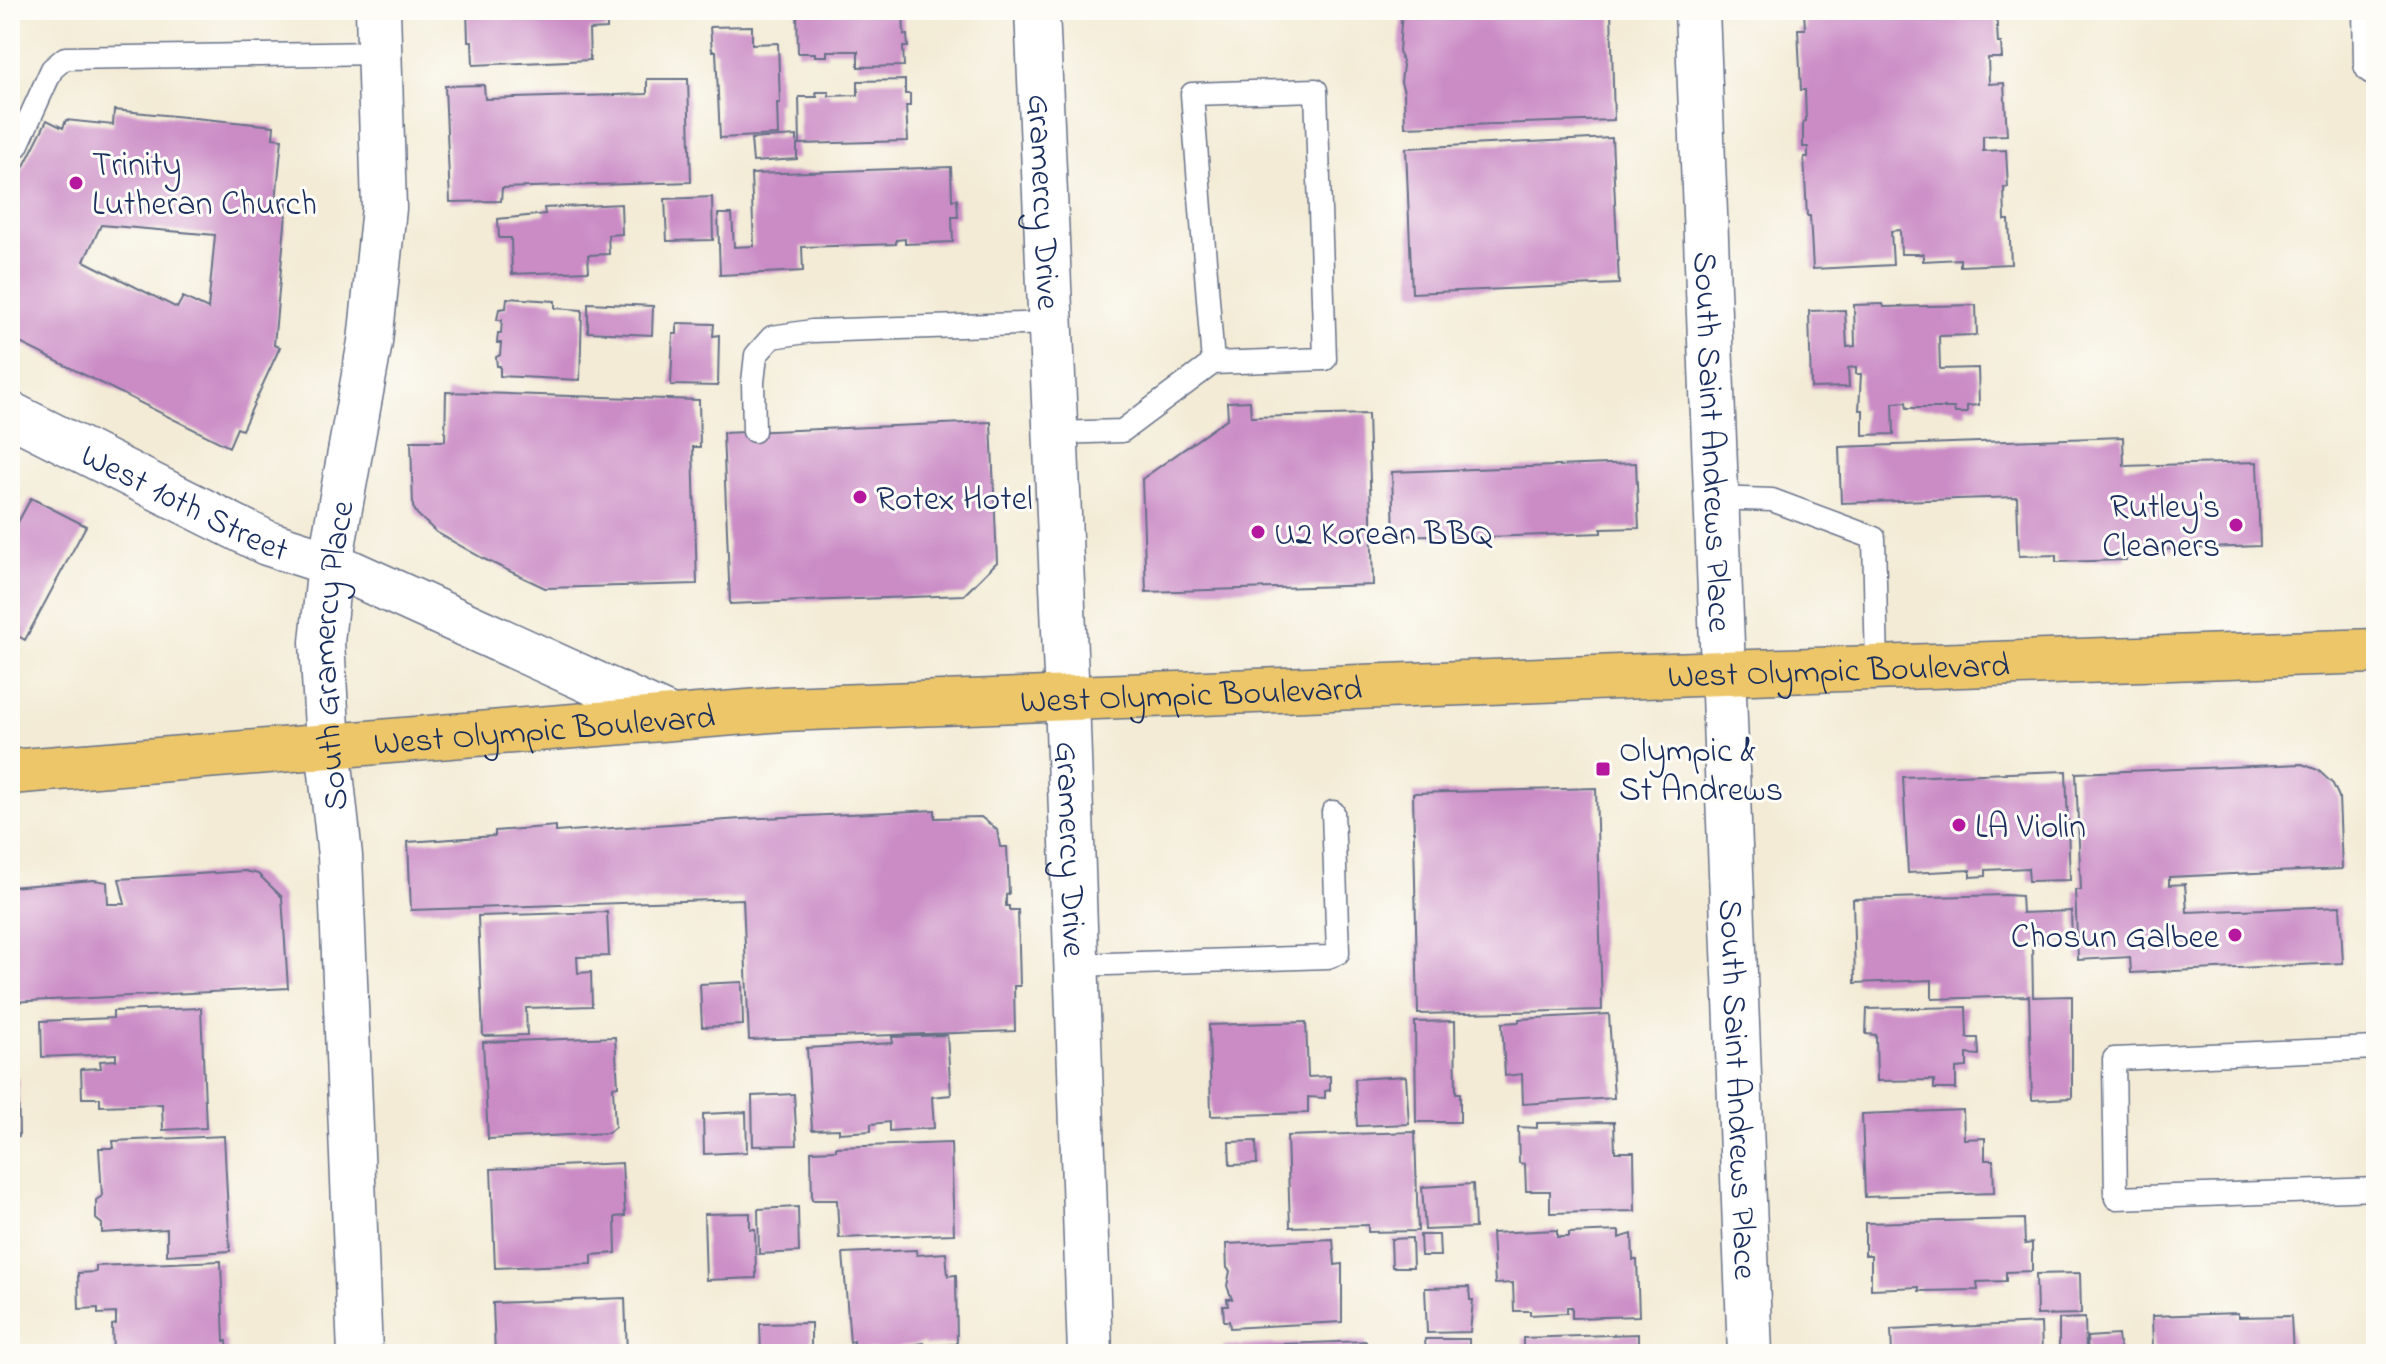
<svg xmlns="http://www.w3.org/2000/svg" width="2386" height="1364" viewBox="0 0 2386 1364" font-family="'Indie Flower',sans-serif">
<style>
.building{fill:#cb8cc6;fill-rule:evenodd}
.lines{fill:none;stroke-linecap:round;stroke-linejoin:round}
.lane-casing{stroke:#677188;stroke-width:25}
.street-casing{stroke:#677188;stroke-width:47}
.primary-casing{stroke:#677188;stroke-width:47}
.lane{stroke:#fff;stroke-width:22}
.street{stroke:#fff;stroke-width:44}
.primary{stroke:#ecc669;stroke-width:44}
.poi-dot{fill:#b5179e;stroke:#fdfcf7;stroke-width:3}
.labels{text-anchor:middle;stroke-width:6;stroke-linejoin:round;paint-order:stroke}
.poi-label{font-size:34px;fill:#1b2f5e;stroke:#fdfcf7;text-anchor:start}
.street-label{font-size:34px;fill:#1b2f5e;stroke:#fdfcf7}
</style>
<rect width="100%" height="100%" fill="#fdfcf7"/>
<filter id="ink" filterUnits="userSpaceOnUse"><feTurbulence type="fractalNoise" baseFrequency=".0125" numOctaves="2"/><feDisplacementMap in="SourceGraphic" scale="16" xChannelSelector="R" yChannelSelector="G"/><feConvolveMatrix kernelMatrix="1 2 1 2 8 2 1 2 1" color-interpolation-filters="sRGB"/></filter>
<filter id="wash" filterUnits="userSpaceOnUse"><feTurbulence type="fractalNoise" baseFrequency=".006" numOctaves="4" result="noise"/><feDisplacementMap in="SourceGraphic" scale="32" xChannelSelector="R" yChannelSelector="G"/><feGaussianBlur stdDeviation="1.8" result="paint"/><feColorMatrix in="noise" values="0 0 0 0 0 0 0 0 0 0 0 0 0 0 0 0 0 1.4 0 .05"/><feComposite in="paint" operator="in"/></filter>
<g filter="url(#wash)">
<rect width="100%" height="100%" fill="#f3ebd5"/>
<g id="blocks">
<path class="building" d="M10 10H14L17 108 10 109Z
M467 10 607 12V29L589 30 590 60 473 65 472 41H468Z
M797 10H903L904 35H907L908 47H903L904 66 858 67V51H827V56H815V53H798Z
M1402 10H1611L1614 120 1405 127 1404 92 1401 82 1403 65 1399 51Z
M1804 10H1996L1998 43H2001L2002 58H1988L1989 84 2004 83 2007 135 1983 136V151L2006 150 2008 187 2004 188 2005 220H2009L2011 264 1960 266V259L1923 261V254H1901L1900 230 1891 231 1893 265 1813 269 1810 216H1807L1804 157H1808V147H1803V122L1806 121 1805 90H1801L1798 29H1805Z
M752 26V44L778 43 780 103H777L778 135 720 138 716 51H712L710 27Z
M647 79H688L691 182 502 188 501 201 450 202 445 86 484 85 485 99 647 94Z
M905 80V94H910V106H906L908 141 800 144 799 97H817L816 92H829V96L858 95V81Z
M114 110 274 126 273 138 282 139 276 201 287 203 274 345 280 347 242 430 237 428 229 447 10 338V194L47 120 63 128 66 120 113 125ZM101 225 215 235 208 309 183 297 177 308 84 261Z
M797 136V159L753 162 751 139Z
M1612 138 1619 284 1412 293 1406 148Z
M951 167 952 200 957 199 958 217H952L953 242 905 244V239L896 240V244L802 247 803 271 720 275 718 214H732L734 247 754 246 751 174Z
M712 197 713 240 667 241 665 199Z
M621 204 622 234 608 235 609 254 588 255 589 271 512 274 511 238H499L498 219 545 214 544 208Z
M507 298 555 301V308L582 310 580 380 500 376V366H497L496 357 500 355 501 343H497L498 333H501L502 320H497L499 309 506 308Z
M588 303 653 306 652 335 588 332Z
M1883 304 1884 307 1976 305 1977 335 1939 336 1940 369 1978 368 1979 405 1967 406V413H1955L1954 408H1907L1906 402 1893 403 1894 434 1863 435V410H1859L1861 374H1856V367L1848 368 1849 387 1811 388 1809 311 1845 310 1847 347 1855 346 1854 305Z
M677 323 714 324 713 336 719 335 718 386 671 385 673 334H677Z
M446 392 699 400 700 447H693L697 584 545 588 484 559 436 532 417 514 413 507 411 441H445Z
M1250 401 1251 417 1368 414 1373 585 1146 592 1142 479 1228 418 1227 402Z
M991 422 997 562 964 595 730 604 723 433Z
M2123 437 2124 466 2257 462 2260 546 2126 551V560L2056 562V555L2019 556 2017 497 1841 503 1839 447Z
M1636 463 1639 528 1601 529V533L1432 539 1431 535 1394 536 1392 472Z
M31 498 86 526 25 640 10 632V537Z
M2302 764 2318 770 2333 784 2339 797 2342 869 2169 877V885L2185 884 2187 912 2340 906 2343 963 2131 973 2130 957 2078 960 2075 890H2081L2076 773Z
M2066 771 2070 880 2029 881 2028 868 1986 870V876L1970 877V870L1908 873 1903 777Z
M1596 788 1602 1010 1418 1014 1413 793Z
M935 810V818L981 817 997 830 1000 847H1007L1009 894 1006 895V906H1009V910H1018L1020 986H1014L1015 1031 749 1040 743 899 411 910 408 842 495 836V831L556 826V832L741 819Z
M245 871 258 874 282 897 288 988 10 1002V887L94 880 107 882 108 904H125L119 879Z
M2006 895 2021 896 2022 913 2071 911 2072 941 2032 943 2033 997 2072 996V1098L2032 1100 2029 996 1932 999V980L1855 983 1853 899Z
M607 912 609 956 577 957 578 973 591 972 592 1006 526 1008 527 1035 483 1036 478 916Z
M742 982 743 1025 702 1027 700 984Z
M1966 1007 1967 1038H1978L1979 1055 1967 1054V1067L1956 1068V1089H1934V1080L1877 1081 1876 1035 1866 1034 1867 1009Z
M201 1008 206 1128 163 1130 162 1104 100 1106V1098H82L81 1069 101 1068 100 1061 116 1060V1054L42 1057 41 1021 113 1018V1011Z
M1609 1014 1614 1098 1523 1104 1522 1074 1505 1076 1502 1023 1519 1022V1019Z
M1455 1021 1456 1093H1460V1122H1416L1415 1022Z
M1306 1022 1308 1077 1330 1076V1090L1325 1091V1098L1308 1097V1113L1211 1116 1209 1025Z
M947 1035 951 1095 932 1097 934 1128 889 1131V1122L871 1124V1131L839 1133V1129L812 1130 807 1048 893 1043 892 1037Z
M615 1037 618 1086 613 1087 615 1127 608 1133 488 1139 483 1042Z
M1406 1076 1409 1124 1357 1126 1355 1079Z
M10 1077H18L19 1137H10Z
M794 1094 797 1145 753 1146 752 1096Z
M1963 1110 1964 1139 1985 1138V1160H1993L1994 1193 1865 1197 1862 1114Z
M746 1112 747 1152 704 1154 703 1114Z
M1614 1122 1615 1152H1634L1635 1211 1550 1213V1191H1526L1525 1164 1519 1163 1518 1127 1537 1128V1123Z
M1415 1132 1418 1231 1368 1232V1225L1290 1227 1287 1136Z
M224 1136 230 1251 167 1255V1229L102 1233V1224L96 1219V1200L102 1196 99 1148H114L113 1141Z
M1256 1141 1257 1164 1230 1165 1229 1142Z
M951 1143 954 1234 839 1238 837 1200H812L811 1151 836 1150V1147Z
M622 1163 625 1216 615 1217 616 1253 592 1255V1264L495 1268 491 1169Z
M1473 1184 1475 1228 1425 1230 1422 1187Z
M798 1207 799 1252 759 1254 758 1209Z
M750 1213V1229H755L756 1278 706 1280 704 1214Z
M2024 1219 2025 1244 2032 1243V1271L2006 1272V1281L1977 1282 1978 1290 1919 1291V1287L1871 1289V1255H1865V1223Z
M1557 1230V1237H1569V1233L1619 1231V1238L1632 1234 1633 1260H1637L1639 1316 1572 1318V1307H1567V1313L1530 1315V1311H1514L1513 1283 1495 1284 1492 1233Z
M1420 1235H1439L1440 1256H1421Z
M1412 1238 1413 1267H1392L1391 1239Z
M1333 1239 1335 1265 1342 1264V1322L1230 1328 1229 1321H1224L1223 1306H1228L1227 1299H1232L1227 1286 1230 1271 1227 1268 1226 1244Z
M916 1250 917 1255 946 1253 948 1276 956 1275 957 1344 925 1346 924 1343 883 1350 854 1348V1341L850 1342 843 1253Z
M221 1261 224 1341H227L228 1354 113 1353 112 1325 116 1324V1313L98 1314V1308L79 1309 78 1273 96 1272V1266Z
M2080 1273 2081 1314 2037 1315 2036 1274Z
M1469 1287 1470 1300H1473L1470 1332 1427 1333 1425 1288Z
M625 1298 627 1354H495L493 1303Z
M2238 1313V1317L2291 1316 2293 1354H2175V1348L2153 1349 2152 1316Z
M2085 1318 2086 1354H2059V1319Z
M811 1323V1354H761L760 1324Z
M2041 1323 2042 1354H1892L1891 1330Z
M1638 1334V1354H1496V1351L1523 1350V1338Z
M2118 1335 2120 1354H2088L2087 1337Z
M1425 1339H1469V1354H1426Z
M1366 1341 1367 1354H1224L1223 1346Z"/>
</g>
</g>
<g filter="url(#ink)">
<use href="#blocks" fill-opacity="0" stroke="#677188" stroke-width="2"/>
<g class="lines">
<defs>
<path id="lane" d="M10 150 17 146 52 69 65 58 379 53
M754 431 753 382 756 355 772 337 812 331 1051 323
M1055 433 1122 431 1213 363 1325 359 1316 90 1192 94 1213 363
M1715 498 1772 500 1874 538 1877 668
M1076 965 1328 957 1338 953 1333 812
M2376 1048 2114 1059 2116 1198 2376 1189"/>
<g id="street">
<path id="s1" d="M1037 10 1067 699 1090 1354"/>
<path id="s2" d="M1697 10 1750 1354"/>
<path d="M2375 10 2376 63"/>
<path id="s3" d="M10 414 267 543 330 563 669 717"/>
<path id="s4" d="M360 1354 340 856 328 745 322 642 330 563 370 342 384 208 378 10"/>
</g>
<g id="primary">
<path id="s5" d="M10 772 783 709 1722 673 2376 651"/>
</g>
</defs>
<use href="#lane" class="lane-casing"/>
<use href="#street" class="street-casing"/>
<use href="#primary" class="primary-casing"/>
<use href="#lane" class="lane"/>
<use href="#street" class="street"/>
<use href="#primary" class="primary"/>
</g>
</g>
<g class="poi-dot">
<circle cx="76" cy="183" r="8"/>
<circle cx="860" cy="497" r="8"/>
<circle cx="2236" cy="525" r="8"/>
<circle cx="1258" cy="532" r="8"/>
<rect x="1595" y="761" width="16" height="16" rx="4"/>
<circle cx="1959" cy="825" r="8"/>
<circle cx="2235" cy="935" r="8"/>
</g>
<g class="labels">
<g class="poi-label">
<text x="92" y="175">Trinity<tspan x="92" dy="39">Lutheran Church</tspan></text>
<text x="876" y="509">Rotex Hotel</text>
<text x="2220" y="517" text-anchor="end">Rutley's<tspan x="2220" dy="39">Cleaners</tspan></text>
<text x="1274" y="544">U2 Korean BBQ</text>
<text x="1619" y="761">Olympic &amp;<tspan x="1619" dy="39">St Andrews</tspan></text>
<text x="1975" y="837">LA Violin</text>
<text x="2219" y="947" text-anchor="end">Chosun Galbee</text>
</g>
<g class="street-label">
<text dy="12" stroke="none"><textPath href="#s1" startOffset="192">Gramercy Drive</textPath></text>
<text dy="12" stroke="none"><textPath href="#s2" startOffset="432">South Saint Andrews Place</textPath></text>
<text dy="12" stroke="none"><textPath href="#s3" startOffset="196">West 10th Street</textPath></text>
<text dy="12" stroke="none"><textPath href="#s4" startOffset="700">South Gramercy Place</textPath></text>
<text dy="12" stroke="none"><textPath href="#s5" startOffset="1832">West Olympic Boulevard</textPath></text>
<text dy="12" stroke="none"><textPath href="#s5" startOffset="1184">West Olympic Boulevard</textPath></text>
<text dy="12" stroke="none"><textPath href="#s5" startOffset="536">West Olympic Boulevard</textPath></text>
<text dy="12" stroke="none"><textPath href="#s1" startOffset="840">Gramercy Drive</textPath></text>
<text dy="12" stroke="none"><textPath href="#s2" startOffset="1080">South Saint Andrews Place</textPath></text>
</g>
</g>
<rect width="2386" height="1364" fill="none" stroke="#fdfcf7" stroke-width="40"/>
</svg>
